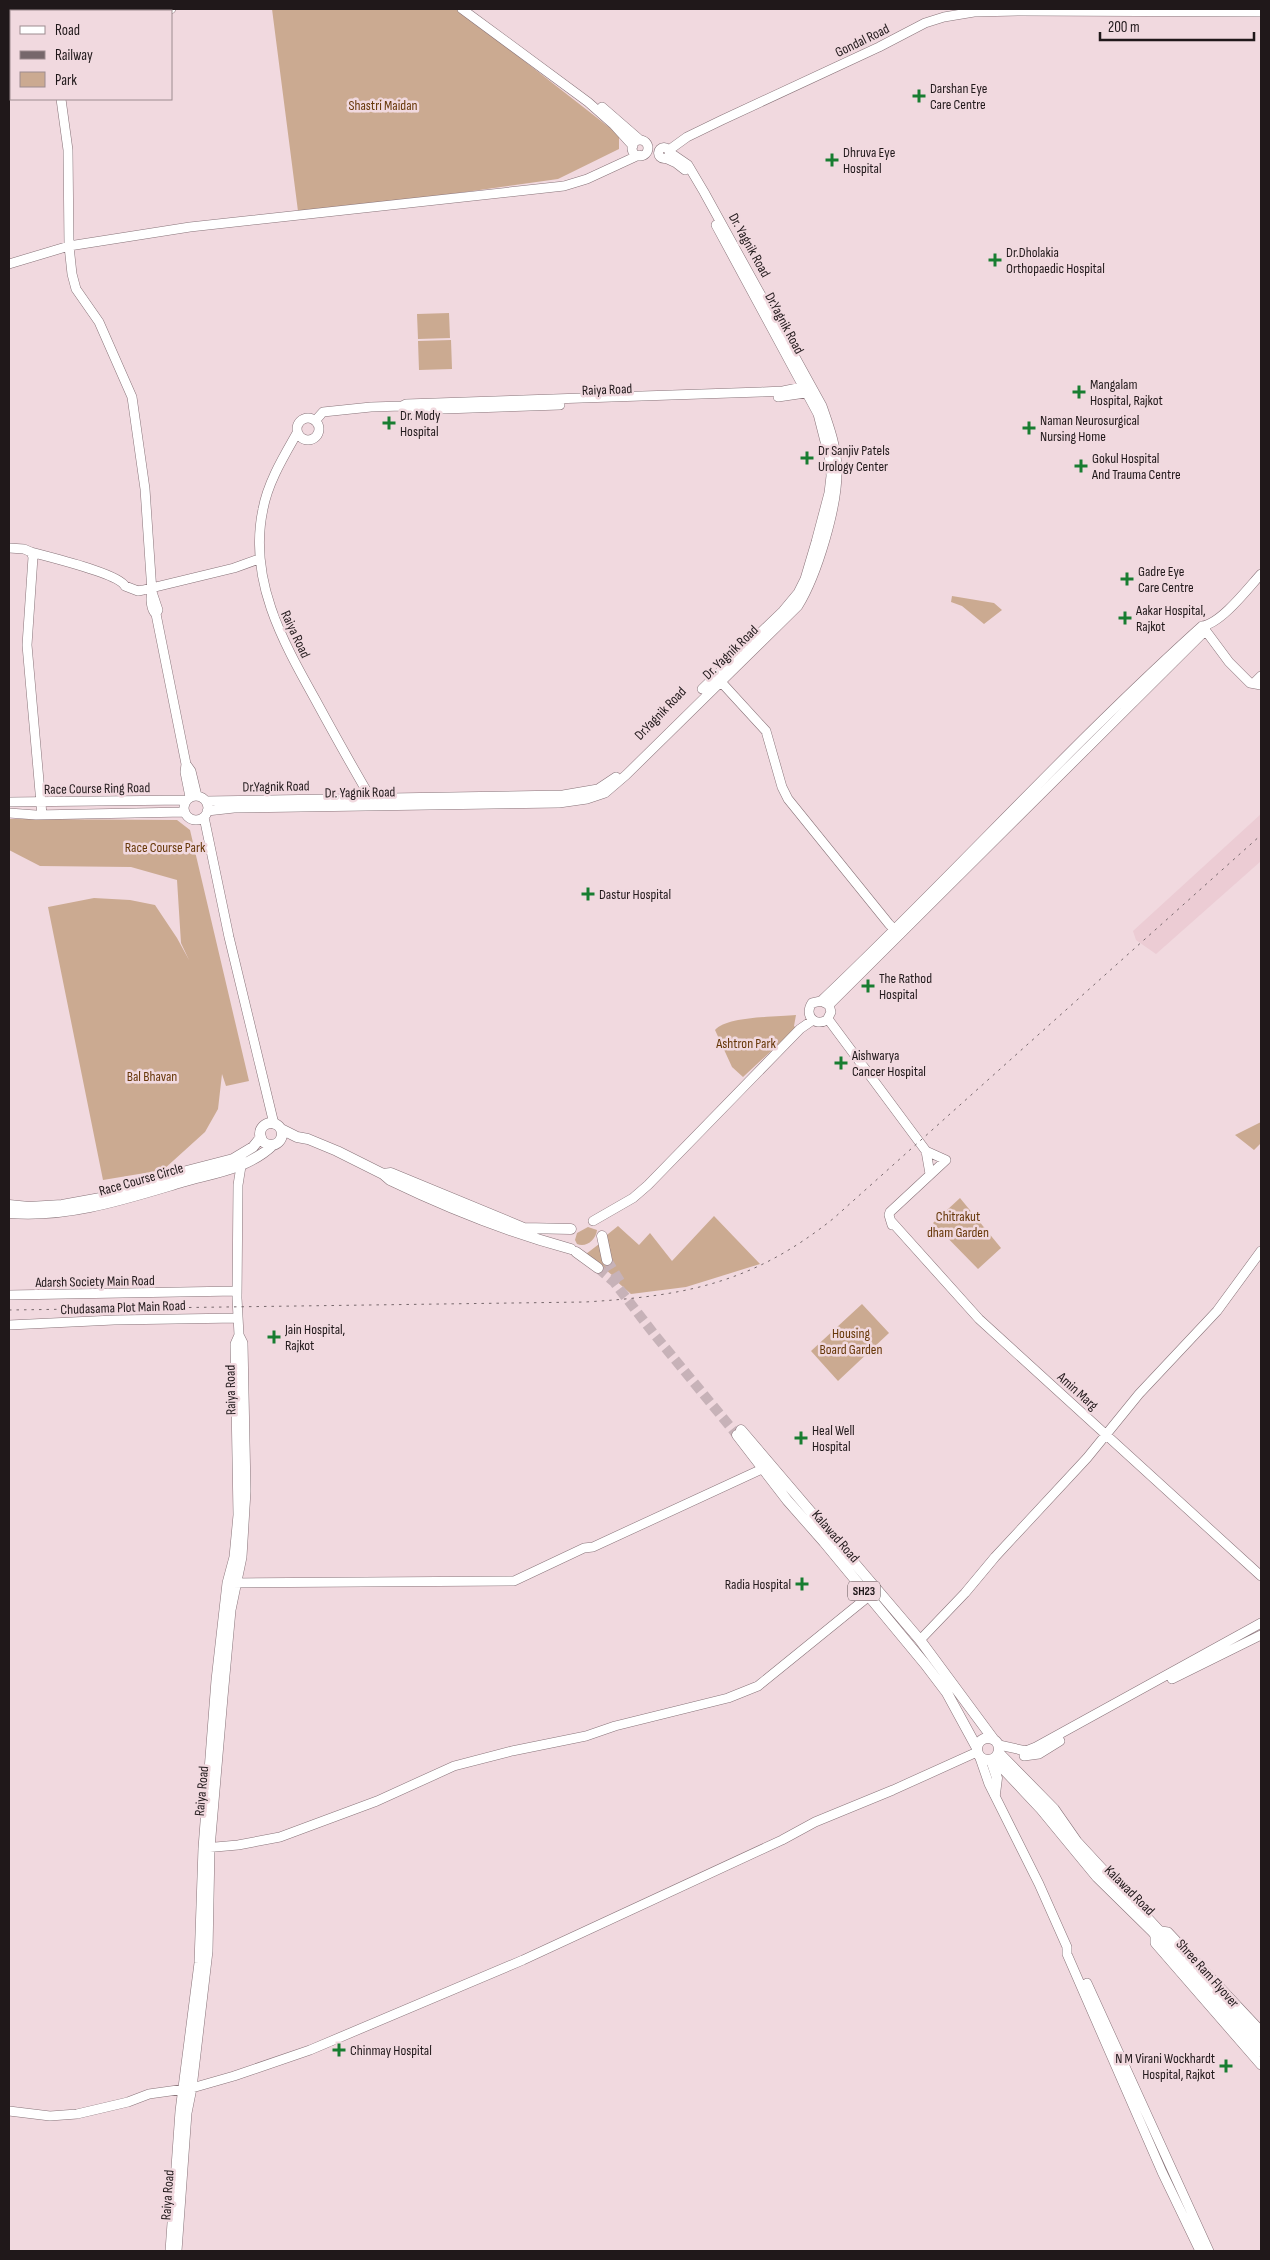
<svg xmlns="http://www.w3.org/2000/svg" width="1270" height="2260" viewBox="0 0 1270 2260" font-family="'Sofia Sans Condensed',sans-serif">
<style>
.built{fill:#ecccd4}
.green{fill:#cbaa91}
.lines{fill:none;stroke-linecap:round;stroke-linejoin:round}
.primary-tunnel{stroke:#c7b2b8;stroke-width:10;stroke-dasharray:10 5;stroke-linecap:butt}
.secondary-casing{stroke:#887379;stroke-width:10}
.primary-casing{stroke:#887379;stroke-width:11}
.secondary{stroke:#fff;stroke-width:9}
.primary{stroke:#fff;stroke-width:10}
.rail{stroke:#76676b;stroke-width:1;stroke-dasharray:2.5 5;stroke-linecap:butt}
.poi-dot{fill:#187d31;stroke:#f1d9df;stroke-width:2}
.labels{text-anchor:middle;stroke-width:5;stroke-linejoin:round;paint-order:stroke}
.shield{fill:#f1d9df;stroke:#5f5255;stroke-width:1}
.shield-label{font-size:12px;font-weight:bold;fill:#20181a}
.street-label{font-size:14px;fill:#20181a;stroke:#f1d9df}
.poi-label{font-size:14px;fill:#20181a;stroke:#f1d9df;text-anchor:start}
.park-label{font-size:14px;fill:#663708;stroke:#f1d9df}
</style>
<rect width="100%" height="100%" fill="#f1d9df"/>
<path class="built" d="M1261 814V861L1156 954 1136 940 1133 931Z"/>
<path class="green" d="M272 9H458L619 135V149L558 179 394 202 299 219Z
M449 313 450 338 418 339 417 314Z
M451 340 452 369 419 370 418 341Z
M952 596 994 603 1002 610 984 624 962 606 951 602Z
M9 819 177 820 190 830 249 1081 226 1086 222 1074 218 1109 205 1132 163 1170 103 1180 48 907 94 898 130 900 155 905 177 938 189 960 181 943 177 880 131 867 40 866 9 850Z
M796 1015 794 1026 796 1028 743 1077 732 1067 715 1030C727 1016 776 1017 796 1015Z
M1261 1122V1143L1254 1150 1235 1135Z
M960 1198 1001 1248 978 1269 933 1223Z
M714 1216 760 1264 686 1287 631 1294 614 1279 612 1275 586 1254 603 1241V1238L618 1226 639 1245 650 1233 672 1261Z
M588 1227 597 1230C596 1240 586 1248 577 1244L575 1240 577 1233Z
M862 1304 889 1333 838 1381 811 1351Z"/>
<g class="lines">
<path class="primary-tunnel" d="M607 1260 621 1283
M598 1268 614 1282 654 1334 737 1435"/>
<defs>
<path id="secondary" d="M30 9 31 11
M37 9 38 11
M462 9 588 102 614 125 633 146
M129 11 141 9
M160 11 171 9
M9 36H11
M9 44H11
M61 99 68 150 69 246 72 274 76 289 99 322 132 397 145 489 152 592
M602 107 640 140
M632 148a8 8 0 1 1 16 0a8 8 0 1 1-16 0Z
M658.5 153a5.5 5.5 0 1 1 11 0a5.5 5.5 0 1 1-11 0Z
M669 150 687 137 722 120 879 47 925 23 944 17 974 12 1020 11 1261 12
M665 158 676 163 685 170
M9 264 69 246 190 227 564 186 587 179 639 155
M778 397 812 392
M402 406 406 409 414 410 560 405
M297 429a11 11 0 1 1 22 0a11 11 0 1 1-22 0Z
M315 421 323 412 371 407 402 406 406 404 761 392 783 391 807 386
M297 433C284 456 268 482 263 509 248 579 282 640 315 699 334 734 353 768 373 802
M9 548 24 549 31 552 33 557 27 645 42 815
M31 552C48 557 118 573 125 586L138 591 143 590 234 568 259 559
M156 614C151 610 150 598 152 592L158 610 156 614 186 764 185 772 190 797
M1203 627 1229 662 1250 683 1261 685
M719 675 722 683 766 731 782 787 788 799 889 924 898 933
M1254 683 1261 676
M702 689 783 611 798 593 805 579 816 542 829 493 831 476 830 461 818 414 716 225
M186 764 191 771 197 796
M184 808a12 12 0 1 1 24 0a12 12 0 1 1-24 0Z
M206 801 563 795 598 789 616 777
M9 802 187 800
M207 811 234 808 559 803 587 799 605 793 626 775 798 606C817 575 838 506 837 469 837 448 829 426 822 406L704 192 688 165 669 152
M9 813 36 815 185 812
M204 817 229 937 274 1124
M821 1001 829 1005 831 1012 827 1020C814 1027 804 1015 812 1003L821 1001C951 878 1070 745 1202 626 1221 624 1249 587 1261 574
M829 1005 1206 630
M828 1019 926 1151 930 1174
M593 1221 633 1198 648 1185 800 1029 813 1020
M891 1221 979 1319 1261 1576
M892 1225 889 1215 890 1212 946 1160 926 1151
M9 1295 237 1291
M9 1325 114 1320 238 1318
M232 1583 514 1581 584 1548 593 1547 762 1469
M920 1640 965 1593 995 1557 1087 1458 1139 1394 1217 1311 1261 1251
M1172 1679 1261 1635
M999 1745 1026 1751 1036 1747 1261 1623
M1024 1756 1039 1754 1060 1741
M980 1758 989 1784 1039 1884 1067 1947V1954L1162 2172 1200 2251
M204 1848 238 1845 280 1837 377 1801 454 1766 512 1751 586 1736 615 1726 728 1698 758 1686 869 1596
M1161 1931 1168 1932 1261 2031
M1155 1935V1943L1261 2065
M1087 1983 1209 2251
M9 2111 50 2116 77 2114 128 2102 149 2094 192 2088 234 2076 310 2050 523 1960 782 1840 815 1822 893 1790 977 1752
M170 2251 180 2111 199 1963 203 1848 216 1680 227 1583 234 1557 238 1515 235 1344 239 1335
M177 2251 187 2113 192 2088 208 1951 210 1848 223 1697 231 1610 242 1557 246 1491 243 1343 239 1335 237 1298 238 1185 242 1160"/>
<path id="primary" d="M260 1134a11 11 0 1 1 22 0a11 11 0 1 1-22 0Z
M281 1129 297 1137 308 1139 337 1151 383 1174 390 1180C448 1208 508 1232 571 1249
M383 1174 391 1173 524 1228 571 1229
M9 1205 29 1207 62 1205 106 1197 171 1175 233 1159 253 1147 261 1137
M9 1213C68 1218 125 1199 182 1182 213 1173 248 1169 273 1145
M602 1236 607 1260
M576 1252 598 1268
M741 1430 920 1640 994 1740
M737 1435 787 1500 824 1542 925 1664 947 1693 977 1748
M977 1749a11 11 0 1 1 22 0a11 11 0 1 1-22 0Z
M999 1753 1054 1809 1077 1842 1261 2041
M994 1759 1041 1809 1097 1877 1152 1931 1261 2052
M991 1760 997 1778 995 1794"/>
</defs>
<use href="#secondary" class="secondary-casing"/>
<use href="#primary" class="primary-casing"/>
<use href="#secondary" class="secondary"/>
<use href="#primary" class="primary"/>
<path class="rail" d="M9 1310 585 1302C686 1296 753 1283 834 1218L1261 835"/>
</g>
<g class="poi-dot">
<path d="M916.5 88.5h5v5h5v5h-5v5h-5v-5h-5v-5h5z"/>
<path d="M829.5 152.5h5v5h5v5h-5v5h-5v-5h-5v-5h5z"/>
<path d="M992.5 252.5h5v5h5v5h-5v5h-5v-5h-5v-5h5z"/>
<path d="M1076.5 384.5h5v5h5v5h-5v5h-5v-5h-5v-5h5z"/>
<path d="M386.5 415.5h5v5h5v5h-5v5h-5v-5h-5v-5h5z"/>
<path d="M1026.5 420.5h5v5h5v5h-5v5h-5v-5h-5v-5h5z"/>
<path d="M804.5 450.5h5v5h5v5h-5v5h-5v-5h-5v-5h5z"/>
<path d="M1078.5 458.5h5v5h5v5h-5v5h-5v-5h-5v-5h5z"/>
<path d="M1124.5 571.5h5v5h5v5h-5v5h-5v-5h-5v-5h5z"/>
<path d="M1122.5 610.5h5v5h5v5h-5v5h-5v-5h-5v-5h5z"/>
<path d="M585.5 886.5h5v5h5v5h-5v5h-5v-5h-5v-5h5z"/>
<path d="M865.5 978.5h5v5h5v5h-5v5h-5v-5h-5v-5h5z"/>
<path d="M838.5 1055.5h5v5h5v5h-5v5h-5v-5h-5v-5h5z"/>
<path d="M271.5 1329.5h5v5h5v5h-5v5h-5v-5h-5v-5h5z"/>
<path d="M798.5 1430.5h5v5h5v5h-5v5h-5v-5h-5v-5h5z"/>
<path d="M799.5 1576.5h5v5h5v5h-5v5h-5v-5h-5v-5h5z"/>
<path d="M336.5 2042.5h5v5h5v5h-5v5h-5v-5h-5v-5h5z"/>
<path d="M1223.5 2058.5h5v5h5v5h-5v5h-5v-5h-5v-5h5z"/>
</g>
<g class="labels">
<rect class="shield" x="848" y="1581.5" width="32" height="19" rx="4"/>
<g class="shield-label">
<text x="864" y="1595">SH23</text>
</g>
<g class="street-label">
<text transform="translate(862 40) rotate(-26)" y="5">Gondal Road</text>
<text transform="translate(750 245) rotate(61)" y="5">Dr. Yagnik Road</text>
<text transform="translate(785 323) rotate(62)" y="5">Dr.Yagnik Road</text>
<text transform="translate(607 389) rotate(-2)" y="5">Raiya Road</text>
<text transform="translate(296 634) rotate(65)" y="5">Raiya Road</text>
<text transform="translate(730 652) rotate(-44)" y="5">Dr. Yagnik Road</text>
<text transform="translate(660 713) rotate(-46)" y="5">Dr.Yagnik Road</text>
<text transform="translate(276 786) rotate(-1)" y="5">Dr.Yagnik Road</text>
<text transform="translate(97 788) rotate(-1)" y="5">Race Course Ring Road</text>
<text transform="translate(360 792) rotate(-1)" y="5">Dr. Yagnik Road</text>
<text transform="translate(141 1179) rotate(-16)" y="5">Race Course Circle</text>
<text transform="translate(95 1281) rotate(-1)" y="5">Adarsh Society Main Road</text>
<text transform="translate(123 1307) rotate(-2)" y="5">Chudasama Plot Main Road</text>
<text transform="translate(230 1390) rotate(-91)" y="5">Raiya Road</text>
<text transform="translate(1078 1391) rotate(42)" y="5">Amin Marg</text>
<text transform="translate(836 1536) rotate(49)" y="5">Kalawad Road</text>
<text transform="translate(201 1791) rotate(-85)" y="5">Raiya Road</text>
<text transform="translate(1130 1890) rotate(45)" y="5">Kalawad Road</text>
<text transform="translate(1208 1973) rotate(48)" y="5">Shree Ram Flyover</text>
<text transform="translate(167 2195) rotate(-86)" y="5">Raiya Road</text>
</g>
<g class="poi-label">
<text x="930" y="93">Darshan Eye<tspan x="930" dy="16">Care Centre</tspan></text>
<text x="843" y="157">Dhruva Eye<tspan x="843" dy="16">Hospital</tspan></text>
<text x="1006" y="257">Dr.Dholakia<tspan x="1006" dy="16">Orthopaedic Hospital</tspan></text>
<text x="1090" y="389">Mangalam<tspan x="1090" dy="16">Hospital, Rajkot</tspan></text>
<text x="400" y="420">Dr. Mody<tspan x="400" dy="16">Hospital</tspan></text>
<text x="1040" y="425">Naman Neurosurgical<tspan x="1040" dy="16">Nursing Home</tspan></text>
<text x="818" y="455">Dr Sanjiv Patels<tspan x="818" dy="16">Urology Center</tspan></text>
<text x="1092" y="463">Gokul Hospital<tspan x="1092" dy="16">And Trauma Centre</tspan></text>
<text x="1138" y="576">Gadre Eye<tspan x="1138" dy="16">Care Centre</tspan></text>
<text x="1136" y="615">Aakar Hospital,<tspan x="1136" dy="16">Rajkot</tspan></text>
<text x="599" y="899">Dastur Hospital</text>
<text x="879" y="983">The Rathod<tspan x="879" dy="16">Hospital</tspan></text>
<text x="852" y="1060">Aishwarya<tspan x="852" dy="16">Cancer Hospital</tspan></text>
<text x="285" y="1334">Jain Hospital,<tspan x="285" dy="16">Rajkot</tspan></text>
<text x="812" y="1435">Heal Well<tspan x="812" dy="16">Hospital</tspan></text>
<text x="791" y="1589" text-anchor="end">Radia Hospital</text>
<text x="350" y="2055">Chinmay Hospital</text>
<text x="1215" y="2063" text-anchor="end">N M Virani Wockhardt<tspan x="1215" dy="16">Hospital, Rajkot</tspan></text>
</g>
<g class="park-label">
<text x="383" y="110">Shastri Maidan</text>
<text x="165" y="852">Race Course Park</text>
<text x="746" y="1048">Ashtron Park</text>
<text x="152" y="1081">Bal Bhavan</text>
<text x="958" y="1221">Chitrakut<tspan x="958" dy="16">dham Garden</tspan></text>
<text x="851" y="1338">Housing<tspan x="851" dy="16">Board Garden</tspan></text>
</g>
</g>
<rect width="1270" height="2260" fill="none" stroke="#20181a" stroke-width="20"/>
<rect x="10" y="10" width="162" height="90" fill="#f1d9df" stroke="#9d8c90"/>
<rect x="20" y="26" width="25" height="8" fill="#ffffff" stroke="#9d8c90"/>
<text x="55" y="35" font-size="15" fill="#20181a">Road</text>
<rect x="20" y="51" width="25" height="8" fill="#76676b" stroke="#9d8c90"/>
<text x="55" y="60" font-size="15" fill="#20181a">Railway</text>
<rect x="20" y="72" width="25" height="15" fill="#cbaa91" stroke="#9d8c90"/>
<text x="55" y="85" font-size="15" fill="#20181a">Park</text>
<path d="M1100 32v8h154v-8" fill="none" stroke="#20181a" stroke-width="2.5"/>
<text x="1108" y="32" font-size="15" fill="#20181a" stroke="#f1d9df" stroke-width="4" paint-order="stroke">200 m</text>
</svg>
